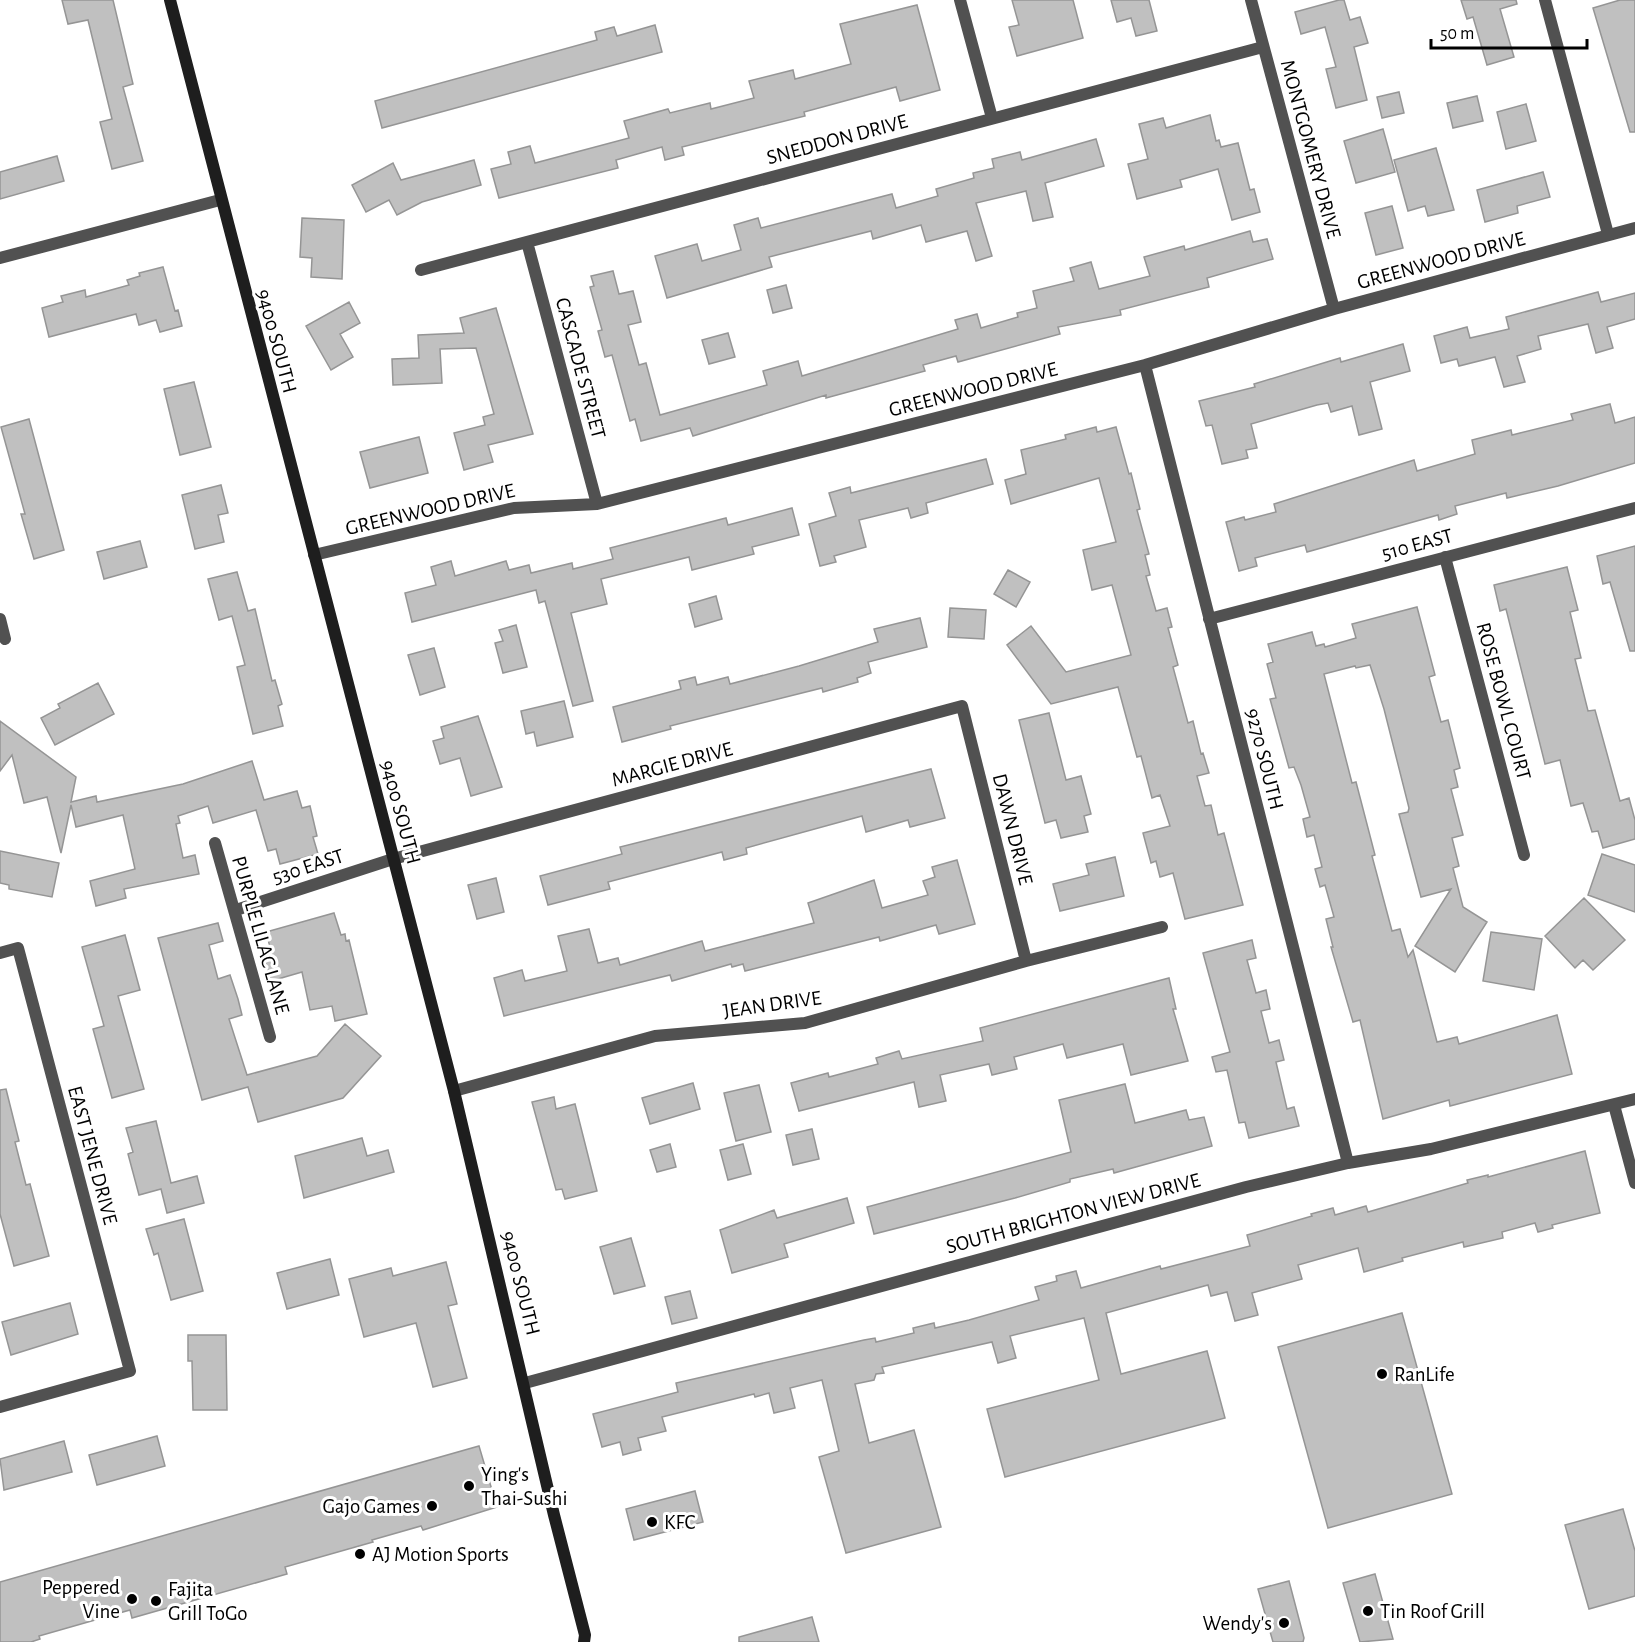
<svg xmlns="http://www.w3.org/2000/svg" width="1635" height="1642" viewBox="0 0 1635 1642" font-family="'Alegreya Sans',sans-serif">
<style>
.building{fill:#c0c0c0;stroke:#959595;stroke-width:1.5}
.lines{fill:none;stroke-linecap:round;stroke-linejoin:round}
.street{stroke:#515151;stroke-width:12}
.secondary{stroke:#1e1e1e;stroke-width:12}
.poi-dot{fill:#000;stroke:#fff;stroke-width:2}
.labels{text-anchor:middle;stroke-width:6;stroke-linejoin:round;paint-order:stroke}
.street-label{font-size:21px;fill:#000;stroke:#fff}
.poi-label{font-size:21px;fill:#000;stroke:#fff;text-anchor:start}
</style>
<rect width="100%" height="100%" fill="#fff"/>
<path class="building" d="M62 0H113L133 84 123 87 143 161 112 169 100 122 112 119 88 20 68 24Z
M1012 0H1073L1083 38 1017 56 1009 27 1019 25Z
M1111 0H1149L1157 31 1136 36 1131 18 1117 22Z
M1339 0H1344L1350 20 1360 17 1368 43 1354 47 1367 100 1336 108 1326 69 1336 67 1325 27 1301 34 1295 12Z
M1461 0H1516L1517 4 1500 9 1514 57 1487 65 1473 17 1467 19Z
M1620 0H1635V132H1630L1593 8Z
M917 5 940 90 900 101 896 87 804 112 805 116 682 147 684 155 665 160 662 147 616 160 618 168 499 198 491 169 511 164 508 152 530 146 535 163 629 138 624 121 668 109 670 113 710 103 711 109 754 98 749 81 793 70 795 79 851 64 840 24Z
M655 25 662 52 382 128 375 101 597 40 595 32 614 27 617 36Z
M1399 92 1404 113 1382 118 1377 97Z
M1477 96 1483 121 1453 128 1447 103Z
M1526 104 1536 141 1506 149 1497 112Z
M1210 115 1216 141 1219 140 1221 147 1238 143 1250 190 1254 189 1260 212 1232 220 1218 169 1180 180 1182 187 1137 199 1128 164 1148 159 1139 124 1163 118 1166 128Z
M1383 129 1395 172 1356 183 1344 141Z
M1096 139 1104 166 1045 183 1053 217 1033 221 1026 191 976 203 992 256 976 261 967 231 926 242 921 225 873 239 871 231 769 257 772 267 667 298 655 256 697 244 702 261 741 250 734 225 758 218 761 228 892 194 896 208 938 196 936 189 974 178 973 173 994 168 992 159 1020 152 1022 160Z
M1436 148 1454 210 1428 216 1425 206 1408 211 1394 160Z
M57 156 64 181 0 199V172Z
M474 160 481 185 422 202 397 215 389 200 366 212 352 185 393 163 401 180Z
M1543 172 1550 197 1517 206 1518 213 1485 222 1477 190Z
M1392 206 1403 248 1376 255 1365 213Z
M302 218 344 220 342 279 311 277 312 258 300 257Z
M1250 231 1253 242 1267 239 1273 259 1207 278 1209 287 1120 310 1121 315 1058 327 1060 334 958 362 956 356 923 365 925 371 826 398V395L693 436 690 428 641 441 635 419 630 421 612 355 605 357 598 331 602 330 590 287 594 286 591 276 613 271 619 294 633 291 641 322 628 325 639 365 646 363 660 415 767 385 763 371 798 361 802 376 958 329 955 320 977 314 981 328 1018 317 1017 313 1037 308 1033 291 1074 281 1070 268 1091 262 1099 289 1150 276 1144 257 1184 246 1185 250Z
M163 267 175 311 178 310 182 326 160 332 156 320 139 325 136 314 49 337 42 308 63 302 61 296 85 290 86 297 129 285 127 280 140 276 139 273Z
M786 285 792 308 773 313 767 290Z
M1598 292 1601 302 1635 293V319L1607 327 1613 348 1596 353 1588 324 1538 336 1541 349 1517 356 1525 382 1504 387 1495 357 1459 366 1457 359 1441 363 1434 336 1467 327 1470 338 1509 329 1506 317Z
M349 302 360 323 340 334 353 357 331 370 306 326Z
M496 308 533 434 488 445 493 462 464 470 454 433 485 425 483 417 494 414 476 348 440 349 442 383 393 385 392 359 419 358 418 335 464 333 460 318Z
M728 333 735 357 709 364 702 340Z
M1403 344 1410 371 1370 382 1382 429 1359 435 1352 406 1331 412 1328 403 1317 405 1251 424 1257 448 1246 450 1248 458 1222 464 1212 425 1206 426 1199 401 1255 387 1254 384 1340 358 1341 362Z
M194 382 211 447 180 455 164 389Z
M1610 404 1615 423 1635 417V463L1558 486 1507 498 1506 493 1455 506 1457 514 1439 520 1438 515 1307 552 1305 545 1255 558 1257 566 1239 571 1226 522 1244 517 1245 520 1276 512 1274 504 1414 460 1417 471 1475 454 1472 440 1511 430 1512 435 1573 420 1571 414Z
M29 419 64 550 34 559 21 514H25L1 427Z
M1096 427 1097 432 1116 427 1129 474 1131 473 1140 509 1137 510 1149 554 1145 555 1150 575 1146 576 1156 611 1167 608 1172 627 1168 628 1178 665 1173 667 1188 723 1193 721 1201 754 1203 753 1209 773 1197 776 1205 806 1211 805 1218 835 1224 833 1243 905 1185 919 1173 873 1160 877 1156 861 1151 863 1143 833 1170 826 1160 795 1152 798 1141 756 1137 757 1118 687 1051 704 1007 645 1031 626 1066 672 1131 655 1112 585 1092 590 1083 550 1116 542 1099 478 1011 504 1005 480 1026 474 1021 450 1066 439 1065 435Z
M419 437 428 473 370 488 360 452Z
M986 459 993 484 926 503 928 513 911 518 908 508 859 520 866 547 834 556 836 562 820 566 809 524 836 516 829 493 850 487 851 493Z
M221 485 228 513 218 515 224 542 195 549 182 495Z
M792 508 799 535 752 547 754 554 692 570 689 557 601 579 607 604 571 613 593 701 573 706 545 601 539 603 536 590 412 622 405 593 436 585 431 567 451 561 455 576 506 561 509 570 529 565 531 573 572 563 573 569 613 559 610 548 726 518 728 525Z
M140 541 147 567 104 579 97 552Z
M1635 546V651H1630L1610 582 1603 584 1597 556Z
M1567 567 1578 610 1570 612 1581 658 1575 659 1588 711 1595 710 1620 801 1629 798 1635 820V839L1603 848 1598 831 1592 832 1583 803 1571 806 1560 760 1545 764 1506 609 1500 611 1494 585Z
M1008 570 1030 582 1016 607 994 594Z
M237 572 248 611 255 609 272 681 275 680 282 704 278 706 283 726 253 734 237 667 245 665 232 616 219 620 208 579Z
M716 596 722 619 695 627 689 604Z
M1417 607 1435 675 1429 677 1441 722 1448 720 1460 768 1454 770 1458 787 1451 789 1463 835 1452 838 1459 866 1453 868 1463 907 1487 922 1455 972 1415 946 1451 889 1421 897 1399 814 1408 812 1409 808 1384 709 1370 665 1356 668 1355 666 1324 674 1352 783 1356 782 1362 805 1375 855 1372 856 1392 931 1400 929 1408 957 1413 950 1437 1042 1457 1037 1459 1044 1557 1015 1572 1074 1450 1106 1449 1100 1383 1119 1360 1020 1353 1022 1331 947H1333L1326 919 1334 917 1325 885 1320 887 1315 869 1322 867 1314 835 1307 837 1303 819 1310 817 1301 785 1294 767 1289 768 1270 699 1276 698 1267 664 1273 662 1268 644 1312 632 1316 646 1324 644 1325 647 1356 638 1352 624Z
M950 608 986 610 984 639 948 637Z
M920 618 927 647 868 662 871 673 857 678 858 682 823 692 822 688 670 726 671 729 622 742 613 707 681 689 679 681 695 677 697 685 728 677 730 684 799 666 878 642 874 629Z
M516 625 527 667 503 673 495 643 503 641 499 630Z
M434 648 445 687 420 695 408 655Z
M98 683 114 714 55 745 41 718 60 708 58 704Z
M564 701 573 737 537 746 534 732 526 734 521 711Z
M1049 713 1066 780 1081 776 1091 814 1084 816 1088 832 1061 838 1056 820 1045 823 1019 720Z
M478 716 502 787 471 796 460 758 440 764 433 741 444 738 441 727Z
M0 721 76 777 71 802 96 796 97 802 183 784 252 761 264 800 297 791 302 808 310 806 317 836 313 837 318 854 280 864 276 849 268 851 256 810 213 823 208 806 178 816 180 823 176 824 183 858 195 855 199 874 124 889 126 898 96 906 90 881 135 869 123 815 76 827 71 805 61 853 47 797 24 803 12 755 0 771Z
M931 769 945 818 910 827 908 820 866 832 862 816 746 848 747 854 724 860 722 852 608 882 610 889 548 905 540 876 622 854 620 847Z
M0 851 59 863 52 897 9 889V885L0 883Z
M1602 854 1635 865V912L1588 895Z
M1115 857 1124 896 1060 911 1053 884 1089 875 1086 864Z
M957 860 975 924 939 934 936 925 880 941 879 937 745 971 743 964 732 967 731 964 672 981 670 975 504 1016 494 978 522 970 525 981 567 971 558 936 589 929 598 963 618 958 620 965 702 941 705 951 814 923 808 903 874 880 882 908 928 895 923 881 935 877 932 867Z
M496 878 504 912 477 919 468 885Z
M1584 898 1625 940 1593 970 1583 960 1575 968 1545 936Z
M334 913 341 935 345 934 346 941 349 940 367 1014 335 1021 332 1006 310 1010 302 972 271 981 262 949 270 947 266 932Z
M218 923 223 941 209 945 218 979 230 975 238 999 242 1015 229 1019 247 1075 317 1056 345 1024 381 1056 343 1098 258 1122 248 1087 202 1100 158 938Z
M1491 932 1542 939 1534 990 1483 981Z
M125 935 140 990 118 996 144 1089 112 1098 93 1029 104 1026 82 947Z
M1252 940 1256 958 1247 960 1256 993 1266 990 1270 1009 1261 1011 1269 1043 1279 1040 1284 1060 1276 1062 1287 1109 1294 1107 1299 1126 1249 1138 1245 1122 1239 1123 1227 1070 1216 1072 1212 1057 1230 1052 1203 953Z
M1169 978 1176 1009H1173L1188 1061 1131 1075 1123 1044 1067 1058 1063 1044 1014 1057 1017 1069 992 1075 989 1064 940 1075 946 1101 919 1107 914 1082 799 1111 791 1083 828 1073 829 1077 878 1064 876 1058 899 1051 902 1059 983 1041 980 1028Z
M693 1083 700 1109 650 1124 642 1098Z
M1125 1084 1135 1123 1186 1110 1189 1120 1204 1117 1212 1146 1114 1173 1113 1169 1070 1179V1182L1015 1198 874 1234 867 1207 1071 1152 1059 1100Z
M759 1085 771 1132 736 1141 724 1093Z
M6 1089 19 1141 15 1142 26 1185 30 1184 49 1256 14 1266 0 1214V1090Z
M554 1097 556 1109 575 1104 597 1191 565 1199 562 1189 556 1190 532 1102Z
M156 1121 171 1183 197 1176 204 1203 167 1213 161 1189 139 1195 128 1154 133 1152 126 1128Z
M812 1129 819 1159 793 1165 786 1135Z
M362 1138 367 1156 388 1150 394 1172 304 1198 295 1156Z
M670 1144 676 1167 657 1172 650 1150Z
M743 1144 751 1174 728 1180 720 1150Z
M1585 1151 1600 1213 1552 1225 1553 1228 1538 1232 1535 1223 1502 1232 1503 1238 1464 1247 1463 1242 1402 1258 1403 1261 1364 1272 1358 1248 1298 1265 1302 1279 1252 1293 1258 1315 1235 1321 1227 1292 1211 1296 1208 1285 1106 1313 1121 1374 1207 1351 1225 1418 1005 1477 987 1409 1099 1380 1084 1318 1010 1336 1016 1358 998 1363 992 1342 882 1367 884 1373 876 1374 874 1380 855 1384 869 1443 914 1430 941 1527 846 1553 819 1457 839 1451 822 1380 790 1388 795 1408 774 1413 769 1393 755 1397 754 1394 662 1417 666 1431 638 1438 641 1450 623 1455 620 1442 602 1447 593 1414 678 1392 676 1383 864 1340 875 1338 876 1342 914 1333 913 1328 934 1323 935 1328 969 1320 1039 1300 1035 1287 1057 1281 1056 1276 1076 1271 1081 1288 1160 1266 1161 1269 1250 1246 1247 1235 1312 1216 1311 1214 1333 1208 1335 1215 1366 1206 1368 1212 1468 1183 1467 1180 1488 1175V1177Z
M847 1198 854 1223 784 1244 788 1257 732 1273 720 1230 774 1210 777 1218Z
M184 1219 203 1291 171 1300 158 1253 154 1255 146 1229Z
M631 1238 645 1286 614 1294 600 1247Z
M330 1259 339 1295 287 1309 277 1273Z
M446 1262 457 1304 448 1306 467 1378 433 1387 416 1323 364 1337 349 1279 391 1268 393 1276Z
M690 1291 697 1318 672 1324 665 1297Z
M70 1303 78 1334 11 1355 2 1322Z
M1402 1313 1452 1494 1328 1528 1278 1347Z
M188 1335H226L227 1410H193L192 1361H188Z
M157 1436 165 1466 97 1485 89 1455Z
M64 1441 72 1472 4 1490 0 1459Z
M479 1446 497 1507 423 1530 421 1526 372 1540 373 1542 285 1567 287 1574 132 1618 130 1610 39 1636 40 1639 31 1642H0V1582Z
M695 1491 703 1522 634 1540 626 1509Z
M1623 1509 1635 1551V1596L1589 1609 1565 1525Z
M1375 1574 1393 1639 1360 1642 1343 1583Z
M1289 1581 1304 1638 1303 1642H1273L1258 1589Z
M812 1617 819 1642H739V1637Z"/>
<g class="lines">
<path class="street" d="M960 0 992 118
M1251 0 1334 309
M1545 0 1608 234
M527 242 597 504
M0 258 220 200
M421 270 1263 47
M1145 365 1348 1163
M314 555 514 508 597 504 1145 365 1334 309 1635 228
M1445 557 1524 855
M0 619 5 639
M1209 619 1635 508
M215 843 270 1037
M236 910 393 859 962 706 1026 961
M0 953 18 948 130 1371 0 1407
M454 1091 655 1036 805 1023 1026 961 1162 927
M1614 1105 1635 1183
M525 1383 1246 1187 1348 1163 1431 1149 1635 1099"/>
<path class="secondary" d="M170 0 454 1091 554 1515 585 1635 584 1642"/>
</g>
<g class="poi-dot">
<circle cx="1382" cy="1374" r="6"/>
<circle cx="469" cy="1486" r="6"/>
<circle cx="432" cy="1506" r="6"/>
<circle cx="652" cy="1522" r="6"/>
<circle cx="360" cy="1554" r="6"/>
<circle cx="132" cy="1599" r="6"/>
<circle cx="156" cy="1601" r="6"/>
<circle cx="1368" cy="1611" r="6"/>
<circle cx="1284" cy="1623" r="6"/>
</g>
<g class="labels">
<g class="street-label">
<text transform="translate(837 139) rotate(-15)" y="7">SNEDDON DRIVE</text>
<text transform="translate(1311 149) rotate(75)" y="7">MONTGOMERY DRIVE</text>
<text transform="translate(1441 260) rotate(-15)" y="7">GREENWOOD DRIVE</text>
<text transform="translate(277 341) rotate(75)" y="7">9400 SOUTH</text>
<text transform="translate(581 368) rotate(75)" y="7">CASCADE STREET</text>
<text transform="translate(973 389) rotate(-14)" y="7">GREENWOOD DRIVE</text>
<text transform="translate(430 509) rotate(-13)" y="7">GREENWOOD DRIVE</text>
<text transform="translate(1417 544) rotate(-15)" y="7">510 EAST</text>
<text transform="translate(1504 701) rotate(75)" y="7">ROSE BOWL COURT</text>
<text transform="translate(1265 759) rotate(76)" y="7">9270 SOUTH</text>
<text transform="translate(672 764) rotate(-15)" y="7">MARGIE DRIVE</text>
<text transform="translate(401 812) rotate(75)" y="7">9400 SOUTH</text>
<text transform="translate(1013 829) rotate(76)" y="7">DAWN DRIVE</text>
<text transform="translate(308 866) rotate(-18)" y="7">530 EAST</text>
<text transform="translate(261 935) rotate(74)" y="7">PURPLE LILAC LANE</text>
<text transform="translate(772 1004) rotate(-8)" y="7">JEAN DRIVE</text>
<text transform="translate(93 1155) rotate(75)" y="7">EAST JENE DRIVE</text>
<text transform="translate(1073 1213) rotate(-15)" y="7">SOUTH BRIGHTON VIEW DRIVE</text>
<text transform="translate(521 1283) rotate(76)" y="7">9400 SOUTH</text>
</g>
<g class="poi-label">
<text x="1394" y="1381">RanLife</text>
<text x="481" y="1481">Ying's<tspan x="481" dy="24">Thai-Sushi</tspan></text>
<text x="420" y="1513" text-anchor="end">Gajo Games</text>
<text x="664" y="1529">KFC</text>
<text x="372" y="1561">AJ Motion Sports</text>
<text x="120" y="1594" text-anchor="end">Peppered<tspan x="120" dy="24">Vine</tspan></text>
<text x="168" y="1596">Fajita<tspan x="168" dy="24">Grill ToGo</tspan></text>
<text x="1380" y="1618">Tin Roof Grill</text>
<text x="1272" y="1630" text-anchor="end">Wendy's</text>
</g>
</g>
<path d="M1431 39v9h156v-9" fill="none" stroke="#000000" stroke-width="3"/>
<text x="1440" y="39" font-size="18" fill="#000000" stroke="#ffffff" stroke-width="4.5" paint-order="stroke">50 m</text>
</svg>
